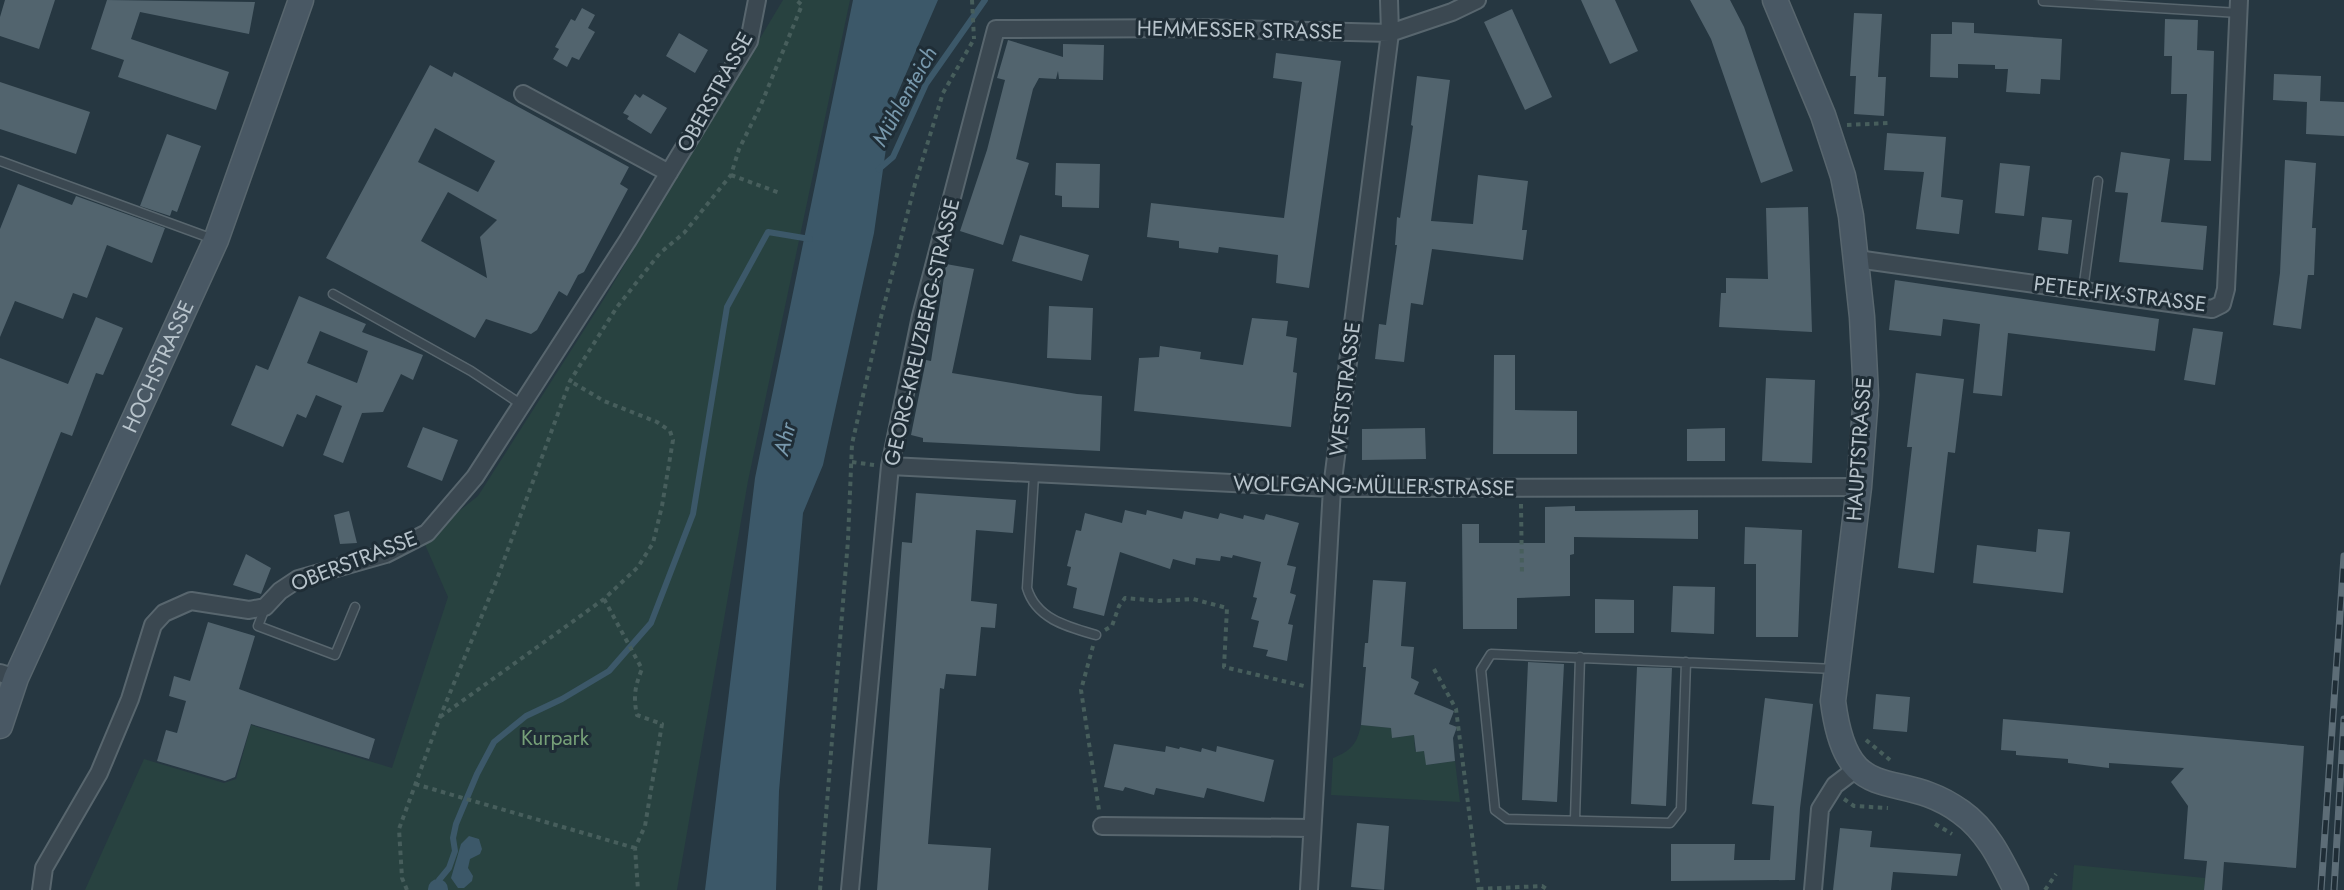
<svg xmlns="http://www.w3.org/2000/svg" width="2344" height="890" viewBox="0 0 2344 890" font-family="Jost,sans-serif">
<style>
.green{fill:#284240}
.water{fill:#3c5869}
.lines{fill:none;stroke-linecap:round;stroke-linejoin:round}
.stream{stroke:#3c5869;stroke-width:6}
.canal{stroke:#3c5869;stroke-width:20}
.building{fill:#52646e;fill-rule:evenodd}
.lane-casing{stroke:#58666e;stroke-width:11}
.street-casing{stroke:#58666e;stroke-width:20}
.secondary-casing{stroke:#58666e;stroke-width:27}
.path{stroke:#475e5c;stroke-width:4;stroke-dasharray:4.5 4.5;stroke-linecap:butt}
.lane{stroke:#3b4851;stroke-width:8}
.street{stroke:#3b4851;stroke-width:16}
.secondary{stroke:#495864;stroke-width:24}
.rail-casing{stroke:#5d6d77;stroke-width:7}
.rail{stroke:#1f2d36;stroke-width:4.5;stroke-dasharray:14;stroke-linecap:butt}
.labels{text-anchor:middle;stroke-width:6;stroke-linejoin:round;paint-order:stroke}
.street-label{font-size:21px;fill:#b7c3cb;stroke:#1f2d36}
.park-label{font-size:21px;fill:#76a078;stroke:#1f2d36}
.water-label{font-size:22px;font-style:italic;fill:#7899ad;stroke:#1f2d36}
</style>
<rect width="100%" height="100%" fill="#263741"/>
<path class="green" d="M783 0H850L748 481 677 890H85L144 759 224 783 236 779 251 725 392 768 448 597 423 540 478 496 604 299Z
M1361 725 1391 728 1393 738 1414 735 1415 751H1424L1427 765 1455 761 1460 802 1331 795 1333 758C1351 751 1357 744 1361 725Z
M2074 865 2205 878 2204 890H2072Z"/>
<path class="water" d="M853 0H938L892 106 874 233 823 465 803 513 779 791 776 890H705L755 478Z
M469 836 479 839 482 849 480 854 470 859 468 868 473 876 472 881 464 888H458L451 878 461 844Z"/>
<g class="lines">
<path class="stream" d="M879 169 893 157 926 84 985 0
M438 889 439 880 449 868 455 851 453 838 456 824 477 774 494 742 526 716 562 699 609 671 651 623 693 514 727 307 768 232 810 239"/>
<path class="canal" d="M438 890V889"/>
</g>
<path class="building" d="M5 0H55L39 49 0 36V17Z
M107 0 255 2 249 34 140 12 131 39 229 72 216 110 118 77 124 60 91 49Z
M1581 0H1615L1638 51 1610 64Z
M1690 0H1730L1744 27 1793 171 1761 183 1711 39Z
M582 8 595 15 588 28 595 32 579 60 572 57 567 67 553 59 559 49 555 47 571 19 575 21Z
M1512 9 1552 97 1525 110 1484 22Z
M1854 13 1882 14 1878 77H1886L1884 116 1854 114 1856 76H1850Z
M2165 19 2198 20 2197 50 2214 51 2211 161 2184 160 2187 94H2171L2172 56H2164Z
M1952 22 1974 23V33L2062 39 2060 80 2041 79 2040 94 2006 92 2008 69H1995V65L1958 64V78L1930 77 1931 34H1952Z
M679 33 708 50 695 73 666 56Z
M1008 40 1063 57V44L1104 45 1103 80 1059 79 1058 71 1056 79 1039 78 1033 89 1016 159 1029 163 1003 245 960 231 987 150 1005 80 997 78Z
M1276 53 1341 61 1309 288 1276 283 1278 255 1219 247 1218 253 1179 248V241L1147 237 1151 203 1284 218 1302 82 1273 78Z
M430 65 452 77 454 72 629 167 620 184 628 189 584 272 578 275 567 296 559 291 537 330 531 334 486 319 475 338 326 258ZM435 128 495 161 478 192 418 162ZM448 192 497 220 480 237 487 278 421 241Z
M2274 74 2321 76 2320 101 2344 102V136L2306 134 2307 102 2273 100Z
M1417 76 1450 80 1431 221 1473 224 1478 175 1528 181 1522 230H1527L1523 260 1432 249 1423 305 1411 303 1404 362 1375 359 1379 324 1386 325 1397 245H1395L1397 217 1400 218 1413 126 1411 125Z
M0 82 90 112 76 154 0 129Z
M635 94 640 98 643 94 667 108 651 134 627 119 629 116 623 113Z
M1887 133 1946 137 1941 197 1963 200 1959 234 1916 229 1924 172 1884 170Z
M167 134 201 146 177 212 172 210 170 216 140 206Z
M2121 152 2170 159 2161 222 2207 226 2203 270 2119 262 2128 193 2115 192Z
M2285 160 2316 163 2312 228H2316L2314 275H2308L2301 329 2273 325 2280 273Z
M1056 163 1100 164 1099 208 1062 207V196L1055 195Z
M2000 163 2030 166 2024 216 1995 213Z
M18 184 72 205 76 196 165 228 152 263 107 245 87 298 73 293 63 319 15 301 0 337V229Z
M1808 207 1812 332 1719 327 1721 293H1726V278L1768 279 1766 208Z
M2042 217 2072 220 2068 254 2038 250Z
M1020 235 1089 255 1082 281 1012 261Z
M946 264 974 269 952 373 1077 394 1102 396 1100 451 923 442V438L911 435 926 360 931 361Z
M1895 280 2159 319 2155 351 2008 333 2002 396 1973 393 1980 324 1943 319 1941 336 1889 330Z
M299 296 366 324 362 332 423 355 413 380 401 374 383 412 362 413 343 463 323 455 342 406 316 395 306 418 297 414 283 447 231 425 256 365 268 370ZM320 331 368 351 357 383 307 363Z
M1049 306 1093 308 1091 360 1047 358Z
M96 317 123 328 103 375 96 373 72 436 61 432 0 586V358L68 384Z
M1252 318 1288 321 1286 336 1297 338 1293 372 1297 373 1291 427 1134 411 1139 358 1159 357 1160 346 1201 352 1200 359 1243 365Z
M2193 328 2223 332 2215 385 2184 380Z
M1494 355H1515V410L1577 411V454H1493Z
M1916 373 1964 379 1955 453 1948 452 1934 573 1898 568 1912 447H1907Z
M1766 378 1815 380 1812 463 1762 461Z
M423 427 458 440 442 481 407 467Z
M1425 428 1426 459 1362 460V429Z
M1725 428V461H1687V429Z
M916 493 1016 500 1013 533 976 530 971 601 997 604 995 628 981 627 976 676 946 674 944 689 940 688 928 844 991 848 988 890H877L902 542 912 543Z
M1575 506V511L1698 510V539L1574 537V554L1570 555V596L1517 598V629H1463L1462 524H1479V543H1545V507Z
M1125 510 1146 515 1147 510 1182 519 1184 511 1218 519 1220 513 1243 519 1244 515 1264 520 1266 514 1299 523 1287 565 1296 567 1290 593 1296 595 1288 624 1293 625 1287 661 1266 656 1268 650 1253 647 1259 621 1251 619 1257 598 1253 597 1261 562 1233 555 1232 558 1221 556 1220 561 1196 558 1195 565 1173 559 1170 569 1120 552 1104 616 1073 608 1077 588 1067 585 1071 567 1067 566 1076 530 1081 531 1085 513 1122 523Z
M349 511 357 543 340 544 334 515Z
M1745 527 1802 530 1798 637H1756V564H1744Z
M2038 529 2070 532 2063 593 1973 583 1977 545 2036 552Z
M246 554 271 568 261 594 233 585Z
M1373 580 1406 582 1401 646 1414 647 1411 678 1419 682 1414 694 1454 711 1449 724 1457 727 1453 738 1455 761 1426 765 1424 751 1416 752 1414 735 1392 738 1391 728 1361 725 1366 667H1363L1365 643H1368Z
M1673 586 1715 587 1714 634 1671 632Z
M1595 599 1634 600V633H1595Z
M208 622 255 636 239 689 375 739 369 759 251 724 235 777 225 781 157 761 166 730 177 733 186 701 169 696 174 676 190 681Z
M1528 662 1564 664 1557 802 1522 800Z
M1637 667 1672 668 1666 806 1631 804Z
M1876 694 1910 697 1907 732 1873 729Z
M1765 698 1813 704 1800 808 1795 880 1671 881V844H1735L1734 860H1770L1774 806 1752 804Z
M2003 719 2304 746 2296 868 2224 862 2222 890H2204L2207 861 2184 859 2188 806 2171 782 2184 768 2109 763V768L2068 763V759L2016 755V751L2001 750Z
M1114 744 1165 752 1166 746 1179 749 1180 747 1201 752 1202 748 1216 752 1217 746 1274 760 1264 802 1207 788 1204 798 1156 788 1154 795 1125 787 1123 791 1104 787Z
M1357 823 1389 826 1384 890 1351 887Z
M1840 828 1872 831 1870 847 1961 854 1957 876 1893 872 1891 890H1833Z"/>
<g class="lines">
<defs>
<path id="lane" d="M2043 1 2239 13
M0 161 213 239
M2083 290 2098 181
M333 294 471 371 522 405
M1034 475 1027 588C1036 619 1068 627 1096 635
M265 608 258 626 335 655 355 607
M1686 662 1681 809 1670 823 1507 819 1495 810 1481 670 1491 654 1836 669
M1575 819 1580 657"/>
<path id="street" d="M523 94 669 173
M1857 259 2212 309 2222 304 2226 289 2239 0
M890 466 1332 488 1859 487
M0 673 16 678
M1102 826 1311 828
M41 890 44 868 99 773 130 699 153 625 164 613 191 601 249 610 265 607 280 591 298 579 386 554 427 533 475 477 628 240 749 41 757 0
M850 890 890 466 921 316 996 29 1195 28 1390 33 1452 12 1477 0
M1309 890 1332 488 1390 33 1389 0
M1813 890 1820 809 1835 785 1856 769"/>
<g id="secondary">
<path d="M1775 0 1823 115 1843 176 1851 216 1862 317 1866 395 1859 487 1833 701C1847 813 1897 765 1961 812 1988 831 2002 862 2016 890"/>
<path id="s1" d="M0 726 16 678 216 240 301 0"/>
</g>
</defs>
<use href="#lane" class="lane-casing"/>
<use href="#street" class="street-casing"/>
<use href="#secondary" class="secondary-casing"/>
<path class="path" d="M972 0 974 39
M1847 125 1890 123
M731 175 780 193
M852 462 874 465
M1521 504 1522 576
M604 599 642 669C635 686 633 697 637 715L662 724 645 826 635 848 638 890
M1105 630 1112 626 1119 606 1125 598 1159 601 1193 599 1227 608 1224 667 1304 686
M1093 646 1081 690 1099 810
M1434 669 1456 709 1479 890
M440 717 604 599 638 567 653 543 662 506 673 440 670 431 657 422 604 401 570 381
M1866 740 1890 760
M415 784 635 848
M1844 799 1854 806 1888 808
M1935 824 1952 834
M1479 889 1542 886 1548 890
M407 890 402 878 399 829 440 717 497 579 570 381 617 307 660 253 684 233 731 175 739 149 760 107 802 5 796 0
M820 890 848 540 852 444 880 321 915 184 943 93 974 39
M2045 890 2056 874"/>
<use href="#lane" class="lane"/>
<use href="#street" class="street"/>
<use href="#secondary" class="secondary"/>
<defs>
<path id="rail" d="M2321 890 2344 556
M2334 890 2344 719"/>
</defs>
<use href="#rail" class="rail-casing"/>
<use href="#rail" class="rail"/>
</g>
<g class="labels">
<g class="street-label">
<text transform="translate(1240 30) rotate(1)" y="7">HEMMESSER STRASSE</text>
<text transform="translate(715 92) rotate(-61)" y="7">OBERSTRASSE</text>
<text transform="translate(2120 294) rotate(7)" y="7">PETER-FIX-STRASSE</text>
<text transform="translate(922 332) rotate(-77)" y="7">GEORG-KREUZBERG-STRASSE</text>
<text dy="7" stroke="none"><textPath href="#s1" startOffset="393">HOCHSTRASSE</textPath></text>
<text transform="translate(1345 389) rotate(-83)" y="7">WESTSTRASSE</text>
<text transform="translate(1859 449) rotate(-86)" y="7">HAUPTSTRASSE</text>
<text transform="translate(1374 486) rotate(1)" y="7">WOLFGANG-MÜLLER-STRASSE</text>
<text transform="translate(354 561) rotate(-21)" y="7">OBERSTRASSE</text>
</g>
<g class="park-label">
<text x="555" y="745">Kurpark</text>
</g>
<g class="water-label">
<text transform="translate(904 96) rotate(-61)" y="8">Mühlenteich</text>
<text transform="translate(784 439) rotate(-76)" y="8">Ahr</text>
</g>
</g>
</svg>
